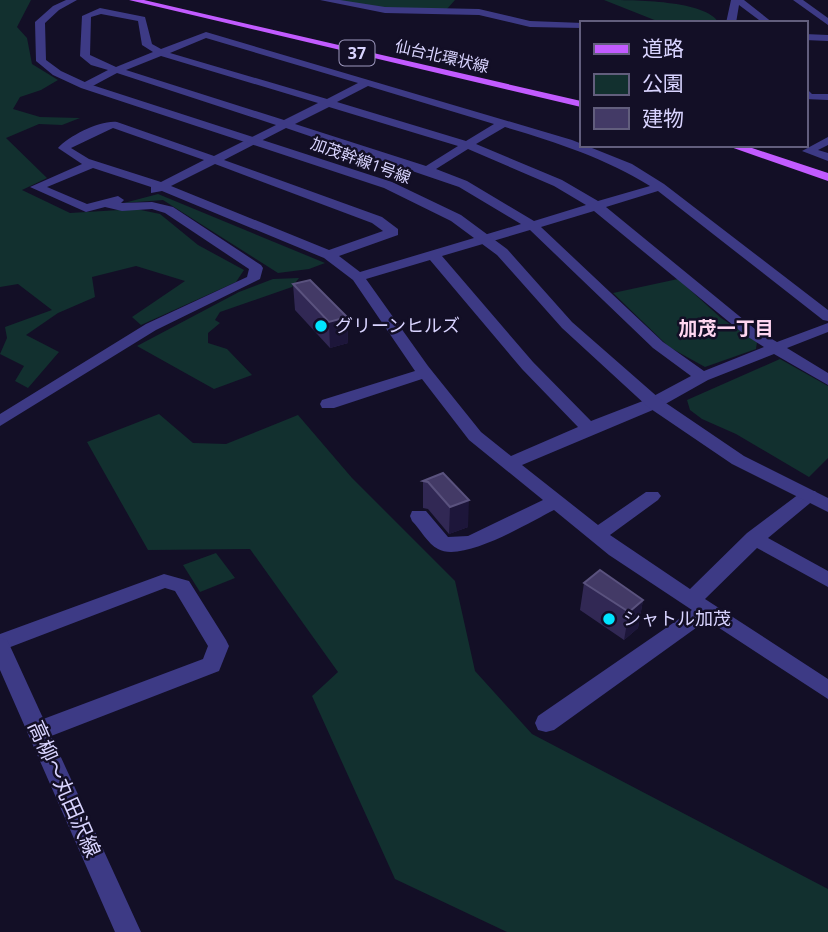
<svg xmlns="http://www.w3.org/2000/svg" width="828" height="932" viewBox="0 0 828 932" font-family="'Open Sans','Noto Sans JP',sans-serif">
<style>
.green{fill:#12302f}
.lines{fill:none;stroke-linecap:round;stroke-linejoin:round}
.minor{fill:#3d3a85;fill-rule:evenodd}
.tertiary{fill:#3d3a85;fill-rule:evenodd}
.primary{fill:#c25bff;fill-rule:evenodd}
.wall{fill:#312854}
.shaded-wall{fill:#1d163a}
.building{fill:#433a66;stroke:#5a527e;stroke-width:2}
.poi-dot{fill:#00e5ff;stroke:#130f26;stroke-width:2.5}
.labels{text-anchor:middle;stroke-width:5;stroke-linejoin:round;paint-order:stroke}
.shield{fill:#130f26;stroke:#9e99be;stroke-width:2}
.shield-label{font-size:16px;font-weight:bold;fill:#d9d4ff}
.far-street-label{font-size:16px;fill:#d9d4ff;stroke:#130f26}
.poi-label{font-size:18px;fill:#d9d4ff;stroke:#130f26;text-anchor:start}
.neighbourhood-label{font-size:19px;font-weight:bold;fill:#ffd6f0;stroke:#130f26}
.near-street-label{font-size:21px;fill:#d9d4ff;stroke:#130f26}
</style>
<rect width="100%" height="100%" fill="#130f26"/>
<path class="green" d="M0 0H31L17 27 27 38 32 64 58 80 41 90 20 97 13 109 40 117 80 118 62 125 39 124 6 138 47 178 22 190 70 213 136 209 160 214 198 245 244 270 236 282 141 325 132 317 185 281 136 266 92 277 95 297 58 313 26 335 59 352 28 388 15 381 24 366 0 354 7 338 5 327 52 310 18 284 0 287Z
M332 0H455L447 9 396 10Z
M604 0C634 0 706 0 719 23H662Z
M158 194 325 263 309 269 278 273 163 200 124 203Z
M299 278 292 287 220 312 215 320 220 323 208 333V343L227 349 252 375 214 389 137 346 239 292 273 279Z
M678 279 721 318 757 342 756 349 705 367 669 347 613 293Z
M780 359 828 386V458L809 477 736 434 702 419 690 410 687 400Z
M159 414 193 443 226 444 298 415 352 478 455 581 475 671 532 734 828 889V932H507L395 879 312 696 338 672 250 549 148 550 87 442Z
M216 553 235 578 200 592 183 565Z"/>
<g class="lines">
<path class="minor" d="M320 0H340L385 7 479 9 530 21 583 23 581 28 530 27 479 15 385 13Z
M731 0H744L773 23H763L739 5 736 23H726Z
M793 0H803L828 18V25Z
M100 8 145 17 152 44 161 49 206 32 572 140 632 164 664 184 828 310V321L823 320 658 191 606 207 755 329 777 342 828 323V332L787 348 828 373V385L774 354 708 380 660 407 522 465 598 525 646 492H658L661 496 658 500 610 535 690 589 747 533 803 491H815L818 495 815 499 768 538 828 571V587L757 548 705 599 828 679V699L707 620 554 730 546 732 538 730 535 723 538 716 692 610 609 555 554 510C530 522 463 563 438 549 428 544 420 529 412 521L410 516 412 511H426L448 537 468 536 543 500 469 440 422 379 334 408H322L320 404 322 400 415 371 353 280 324 258 162 191 151 193V187L93 168 47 187 87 204 118 196 124 200 121 203 152 202 173 207 261 265 263 268 260 279 156 330 0 426V414L146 324 247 277 249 269 165 213 152 209 122 211 105 207 86 212 30 187 82 164 58 148C69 136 100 120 117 122L214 156 276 125 117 73 89 88H81V84L108 70 91 65 80 56 82 16ZM101 14 138 21 142 45 153 52 116 67 90 55 91 17ZM206 38 358 83 327 99 170 53ZM161 56 318 103 284 120 126 70ZM368 86 494 124 466 141 337 102ZM329 107 458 146 426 166 295 124ZM505 127C556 142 605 158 650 186L598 201 562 180 476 144ZM113 128 204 160 161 182 89 159 71 148ZM286 128 459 187 521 224 360 272 339 256 398 235V229L382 217 224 160ZM468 149 554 186 586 205 534 221 467 181 436 169ZM215 164 372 223 383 231 329 250 171 186ZM594 211 745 335 764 347 704 371 663 342 541 227ZM530 230 653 348 691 376 648 399 591 421 533 362 442 256ZM430 260 522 369 578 427 511 456 481 432 428 366 366 279Z
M629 20 643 23H625Z
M805 34 828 35V41L805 40Z
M805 87 812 94H828V100L805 99Z
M828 137V145L818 150 828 153V161L802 151Z
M164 574 189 581 226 640 229 646 219 671 46 738 38 740 30 738 27 731 30 724 203 659 208 646 175 591 165 588 0 651V634Z"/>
<path class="tertiary" d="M66 0H77L59 10 45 23 46 60 61 71 89 84 392 182 461 215 507 249 572 322 660 399 744 456 828 498V512L732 464 648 407 562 328 497 255 451 221 384 188 81 88 53 75 36 61 35 22 53 6Z
M0 638 7 640 10 646 141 932H115L0 670Z"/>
<path class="primary" d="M129 0H144L581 101V107Z
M725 145H743L828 173V181Z"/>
</g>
<path class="wall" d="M293 284 347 317 348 343 330 348 295 310Z
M443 473 468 527 449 534 428 509 423 508V481Z
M584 583 643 600 638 628 624 640 580 610Z"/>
<path class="shaded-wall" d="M347 317 348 343 330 348 329 322Z
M469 500 468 527 449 534 450 507Z
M643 600 638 628 624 640 629 612Z"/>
<path class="building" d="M310 280 347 317 329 322 293 284Z
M443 473 469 500 450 507 428 482 423 481Z
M600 570 643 600 629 612 584 583Z"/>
<g class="poi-dot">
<circle cx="321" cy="326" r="7"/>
<circle cx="609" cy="619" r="7"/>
</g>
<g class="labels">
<rect class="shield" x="339.5" y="40.5" width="35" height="25" rx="5"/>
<g class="shield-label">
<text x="357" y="59">37</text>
</g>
<g class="far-street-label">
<text transform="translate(442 56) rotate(13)" y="6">仙台北環状線</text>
<text transform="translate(361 160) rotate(20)" y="6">加茂幹線1号線</text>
</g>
<g class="poi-label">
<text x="335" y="332">グリーンヒルズ</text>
<text x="623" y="625">シャトル加茂</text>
</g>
<g class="neighbourhood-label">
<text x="726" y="335">加茂一丁目</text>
</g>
<g class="near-street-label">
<text transform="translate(64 789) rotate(66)" y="7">高柳～丸田沢線</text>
</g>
</g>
<rect x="580" y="21" width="228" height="126" fill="#130f26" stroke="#625e7d" stroke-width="2"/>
<rect x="594" y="44" width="35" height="10" fill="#c25bff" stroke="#625e7d" stroke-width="2"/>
<text x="642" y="56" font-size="21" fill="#d9d4ff">道路</text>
<rect x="594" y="74" width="35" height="21" fill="#12302f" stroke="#625e7d" stroke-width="2"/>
<text x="642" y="91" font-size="21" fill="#d9d4ff">公園</text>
<rect x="594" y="108" width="35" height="21" fill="#433a66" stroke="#625e7d" stroke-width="2"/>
<text x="642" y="126" font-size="21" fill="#d9d4ff">建物</text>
</svg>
